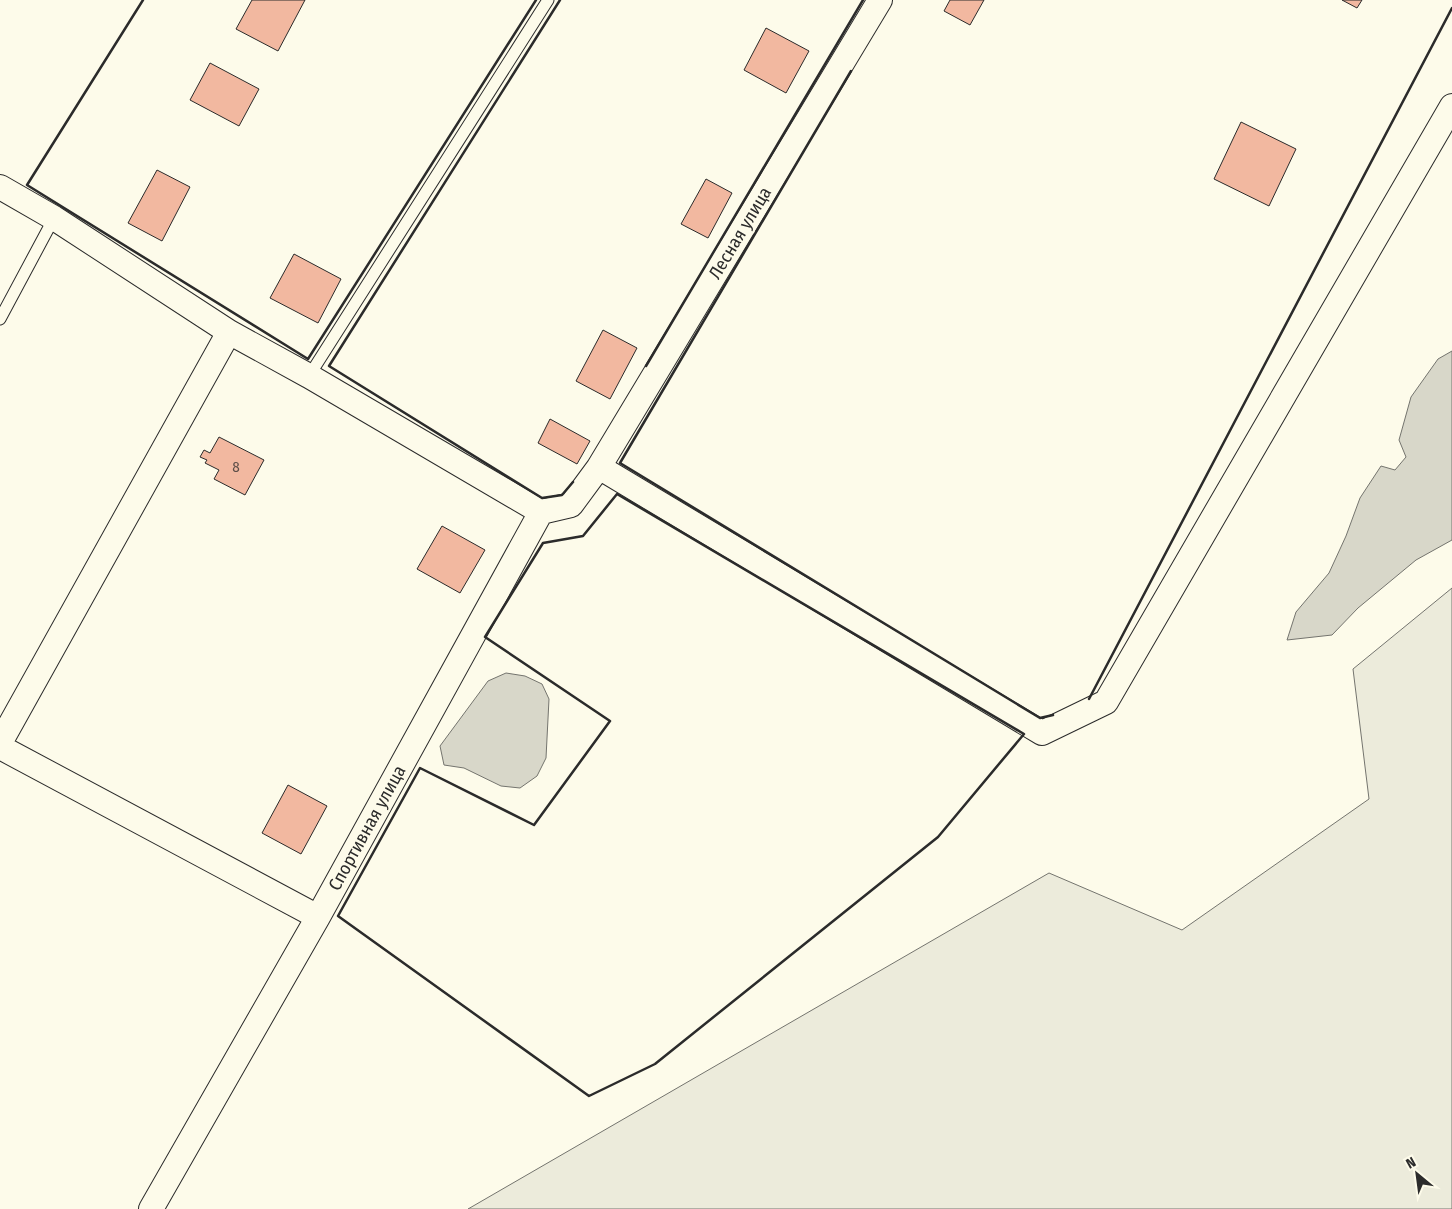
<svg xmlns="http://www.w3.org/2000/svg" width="1452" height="1209" viewBox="0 0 1452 1209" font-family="'Fira Sans Condensed',sans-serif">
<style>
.green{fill:#ecebdb;stroke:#74746e}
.water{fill:#d8d7c9;stroke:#74746e}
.building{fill:#f2b8a0;stroke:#2b2b2b}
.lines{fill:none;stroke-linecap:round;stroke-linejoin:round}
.service-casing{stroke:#2b2b2b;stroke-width:13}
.minor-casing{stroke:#2b2b2b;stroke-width:26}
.service{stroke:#fdfbea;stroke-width:11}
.minor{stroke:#fdfbea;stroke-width:24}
.wall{stroke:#2b2b2b;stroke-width:2.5}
.labels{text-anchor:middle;stroke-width:4;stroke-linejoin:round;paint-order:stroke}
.number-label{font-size:15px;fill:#5d4e48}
.street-label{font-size:18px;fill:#2b2b2b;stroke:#fdfbea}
</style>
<rect width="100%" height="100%" fill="#fdfbea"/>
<path class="green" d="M1452 588V1209H468L1049 873 1182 930 1369 799 1353 669Z"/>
<path class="water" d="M1452 351V540L1416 560 1358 608 1332 635 1287 640 1296 612 1329 573 1346 536 1360 498 1381 466 1395 470 1406 457 1399 440 1411 397 1438 359Z
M506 673 525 676 542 684 549 699 546 758 537 776 520 788 501 786 464 768 444 765 440 746 488 681Z"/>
<path class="building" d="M252 0H305L278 51 236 29Z
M950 0H984L970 25 944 11Z
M1342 0H1362L1357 8Z
M766 28 809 51 786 93 744 70Z
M210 63 259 89 239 126 190 100Z
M1241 122 1296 149 1269 206 1214 179Z
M157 170 190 187 162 241 128 223Z
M706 179 732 193 708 238 681 224Z
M294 254 341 279 318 323 270 298Z
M603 330 637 348 610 399 576 381Z
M550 419 590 441 577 464 538 443Z
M219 437 264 460 245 495 214 479 219 470 205 463 207 460 200 457 204 450 210 453Z
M442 526 485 550 460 593 417 569Z
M288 785 327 806 301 854 262 833Z"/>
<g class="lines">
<defs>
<path id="service" d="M0 319 54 218
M309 376 548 0"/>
<path id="minor" d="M0 187 54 218 229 332 309 376 541 512
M599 467 1042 733 1106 702 1452 106
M0 743 229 332
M0 747 318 917
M151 1209 318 917 541 512 571 505 599 467 880 0"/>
</defs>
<use href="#service" class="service-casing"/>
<use href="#minor" class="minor-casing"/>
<use href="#service" class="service"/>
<use href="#minor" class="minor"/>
<path class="wall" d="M143 0 27 185 308 359 536 0
M560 0 329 366 542 498 562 495 573 482
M851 71 620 463 1040 718 1053 715
M646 366 863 0
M617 494 1024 734 938 837 655 1064 589 1096 338 916 420 768 534 825 610 721 485 637 543 543 583 536Z
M1089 699 1452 8"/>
</g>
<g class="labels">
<g class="number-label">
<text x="236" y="472">8</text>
</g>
<g class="street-label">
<text transform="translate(740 233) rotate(-59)" y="6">Лесная улица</text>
<text transform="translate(367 828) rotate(-61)" y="6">Спортивная улица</text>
</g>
</g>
<g transform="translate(1417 1174) rotate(331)" stroke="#fdfbea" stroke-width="4" paint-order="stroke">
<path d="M0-4L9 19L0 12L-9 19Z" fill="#2b2b2b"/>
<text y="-8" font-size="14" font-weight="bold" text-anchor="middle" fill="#2b2b2b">N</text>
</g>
</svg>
